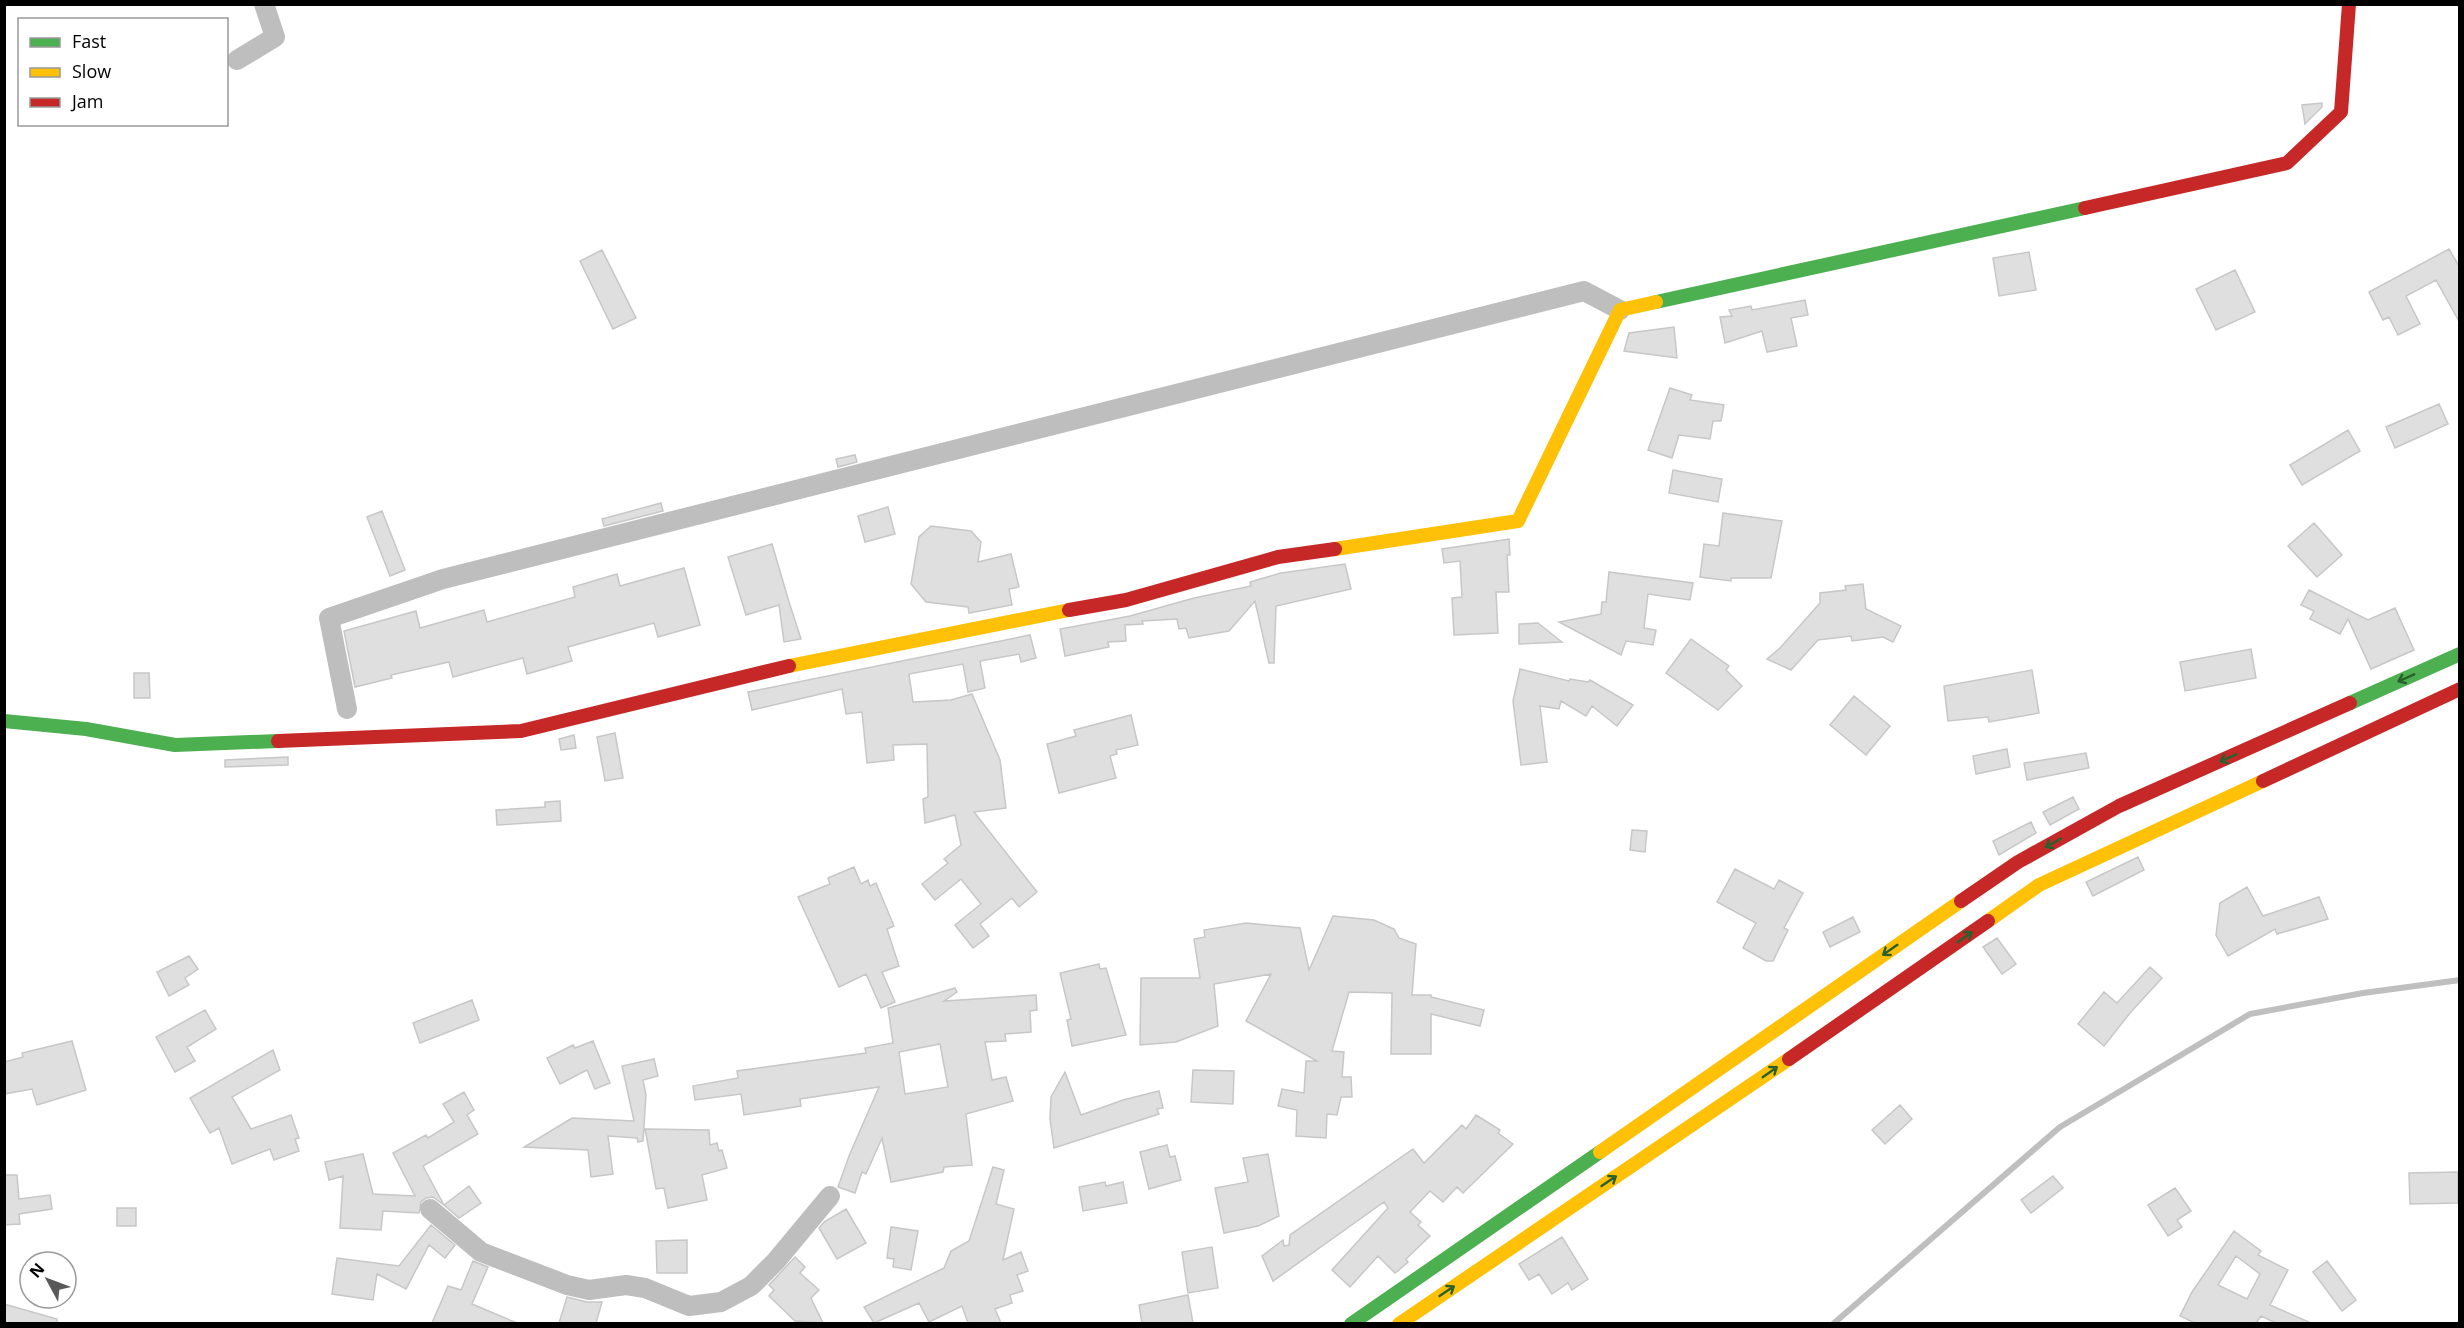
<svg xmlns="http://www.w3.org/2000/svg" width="2464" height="1328" viewBox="0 0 2464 1328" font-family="'Open Sans',sans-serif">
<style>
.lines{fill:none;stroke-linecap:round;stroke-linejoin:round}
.stream{stroke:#bfbfbf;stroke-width:6}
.building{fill:#dfdfdf;stroke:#c7c7c7;stroke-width:1.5;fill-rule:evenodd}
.street{stroke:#bebebe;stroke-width:20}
.fast{stroke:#4caf50;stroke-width:14}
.slow{stroke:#ffc107;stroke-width:14}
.jam{stroke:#c62828;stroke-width:14}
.oneway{stroke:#2a602c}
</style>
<rect width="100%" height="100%" fill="#fff"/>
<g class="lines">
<path class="stream" d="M1833 1324 2060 1127 2250 1014 2363 993 2460 980"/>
</g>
<path class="building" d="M2322 103V107L2305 124 2302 105Z
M2449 249 2460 268V323L2436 280 2406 296 2420 324 2398 335 2389 317 2383 320 2369 292Z
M602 250 636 318 613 329 580 261Z
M2029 252 2036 290 1999 296 1993 258Z
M2235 270 2255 312 2216 330 2196 289Z
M1805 300 1808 315 1791 318 1797 346 1767 352 1762 331 1725 343 1720 317 1732 316 1729 310 1751 306 1752 310Z
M1674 327 1677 358 1624 351 1629 333Z
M1670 388 1692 395 1690 400 1724 405 1721 421H1713L1710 439 1679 435 1672 458 1648 450Z
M2439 404 2448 424 2395 448 2386 427Z
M2348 430 2360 451 2302 485 2290 465Z
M855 455 857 462 838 467 836 459Z
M1673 470 1722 479 1718 502 1669 493Z
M661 503 663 511 604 526 602 519Z
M888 507 895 534 865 542 858 516Z
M382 511 405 570 390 576 367 517Z
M1723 513 1782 521 1771 578H1731V581L1700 577 1704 544 1719 546Z
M2314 523 2342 555 2317 577 2288 546Z
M931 526 971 531 981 542 978 562 1011 554 1019 587 1009 589 1012 605 969 613 968 607 926 602 911 584 919 537Z
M1509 539 1510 555H1507L1509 592H1496L1498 633 1454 635 1452 598 1462 597 1460 561 1444 563 1442 549Z
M772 544 789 602 801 639 784 642 779 605 746 615 728 557Z
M1345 564 1351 589 1276 606 1274 663H1269L1255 601 1229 631 1189 638 1186 628 1179 629 1177 619 1142 621 1143 624 1125 625 1126 641 1108 642 1109 647 1065 656 1060 629 1130 616 1194 598 1251 586 1250 582 1281 573Z
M684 568 700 625 658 637 654 623 568 647 572 661 527 674 523 658 453 677 449 662 391 675 392 678 355 687 344 631 416 611 420 628 484 610 487 622 575 597 573 587 617 574 620 586Z
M1609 572 1693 583 1690 600 1648 594 1644 628 1656 630 1653 645 1626 641 1621 655 1559 622 1601 614 1602 602H1606Z
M1863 584 1866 609 1901 626 1893 642 1883 637 1852 641 1851 636 1818 640 1791 670 1767 659 1780 648 1820 603V593L1846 590 1845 586Z
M2309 590 2368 620 2395 608 2414 650 2371 669 2348 619 2340 634 2310 619 2314 611 2301 605Z
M1538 623 1562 642 1519 644V624Z
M1030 635 1036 658 1021 662 1019 654 980 661 985 688 968 692 963 664 909 674 913 702 951 700 972 694 1000 760 1006 808 974 812 1037 892 1019 907 1012 898 980 924 989 936 973 948 955 925 981 904 961 879 935 900 922 884 948 863 944 859 961 845 955 815 925 823 923 799 928 797 927 744 893 745 894 760 867 763 862 712 846 714 842 689 752 710 748 692Z
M1691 639 1729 666 1726 670 1742 686 1718 710 1666 673Z
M2251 649 2256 678 2185 691 2180 662Z
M1520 669 1569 681 1570 679 1588 682 1590 680 1633 705 1617 726 1592 706 1586 716 1561 701 1559 709 1540 706 1547 762 1521 765 1513 701Z
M2032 670 2039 713 1989 722 1988 717 1948 721 1944 686Z
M134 673H149L150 698H134Z
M1854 696 1890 726 1866 755 1830 725Z
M1131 715 1138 745 1116 750 1117 754 1110 756 1116 778 1059 793 1047 744 1076 736 1074 730Z
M615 733 623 778 605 781 597 737Z
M574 735 576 748 561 750 559 739Z
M2007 749 2010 767 1976 774 1973 756Z
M2086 753 2089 768 2027 780 2024 763Z
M288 757V765L225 767V760Z
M2073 797 2079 809 2050 825 2043 812Z
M560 801 561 821 497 825 496 810 545 807V802Z
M2031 822 2036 833 1999 855 1993 841Z
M1632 830 1647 831 1645 852 1630 850Z
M2138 857 2144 870 2093 896 2086 882Z
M854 867 861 884 868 880 870 886 876 883 894 926 887 929 899 966 882 972 895 1002 881 1008 866 974 839 987 798 897 830 884 828 878Z
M1735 869 1774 889 1779 880 1803 893 1784 928 1788 930 1773 961H1766L1743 948 1756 923 1717 902Z
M2247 887 2263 916 2319 897 2328 919 2277 934 2275 929 2228 956 2216 935 2220 903Z
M1333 916 1374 920 1394 929 1399 938 1416 944 1412 995H1431V997L1484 1010 1480 1026 1431 1014V1054H1391L1392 993 1349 992 1332 1051 1344 1052 1342 1077H1351L1352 1097H1341L1337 1115 1327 1114 1326 1138 1296 1136 1297 1110 1278 1106 1282 1089 1304 1093 1306 1061H1317L1246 1021 1271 974 1214 984 1218 1026 1176 1042 1140 1045 1141 978H1200L1194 939 1205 937 1204 930 1246 923 1300 928 1309 970Z
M1853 917 1860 932 1830 947 1823 932Z
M1997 938 2016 964 2002 974 1983 947Z
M189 956 198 969 185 978 189 985 169 996 157 972Z
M1099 964 1100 969 1106 968 1126 1035 1072 1046 1067 1020 1071 1019 1060 973Z
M2150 967 2162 978 2130 1013 2104 1046 2078 1024 2104 992 2117 1003Z
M955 988 957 992 944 1001 1036 995 1037 1010 1030 1011 1031 1032 1005 1034 1006 1041 985 1042 992 1080 1006 1077 1013 1101 966 1114 972 1165 944 1167 943 1172 891 1182 882 1138 866 1174 862 1172 855 1193 838 1187 849 1156 879 1087 800 1099 801 1106 744 1115 741 1094 695 1100 693 1086 738 1078 737 1071 866 1053 865 1048 893 1043 888 1008ZM940 1044 948 1087 905 1094 899 1052Z
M472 1000 479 1020 420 1043 413 1023Z
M205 1010 216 1029 187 1047 195 1061 175 1072 156 1037Z
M72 1041 86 1090 37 1105 32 1089 4 1094V1062L23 1057 22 1053Z
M593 1041 610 1083 595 1089 587 1070 560 1084 547 1058 573 1045 575 1048Z
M273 1050 280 1070 232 1097 251 1129 291 1115 299 1138 295 1139 299 1151 274 1160 270 1149 232 1164 219 1128 210 1133 190 1098Z
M654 1059 658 1076 643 1080 646 1095 643 1141 638 1142 637 1138 608 1136 613 1174 591 1177 588 1150 524 1147 572 1118 634 1121 622 1066Z
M1193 1070 1234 1071 1233 1104 1191 1102Z
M1065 1072 1081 1115 1123 1100 1159 1091 1163 1108 1157 1109 1159 1114 1054 1148 1050 1119 1051 1097Z
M464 1092 474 1110 467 1115 478 1134 423 1166 444 1205 433 1197 426 1198 421 1202 419 1213 383 1211 381 1230 340 1228 343 1176 329 1180 325 1162 363 1154 373 1194 415 1196 393 1153 426 1135 428 1138 454 1122 443 1104Z
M1900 1105 1912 1119 1885 1144 1872 1130Z
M1476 1115 1500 1130 1498 1133 1513 1144 1463 1193 1457 1187 1443 1202 1430 1191 1410 1212 1421 1222 1418 1225 1430 1236 1406 1259 1408 1262 1399 1270 1395 1273 1378 1256 1350 1287 1332 1270 1388 1208 1384 1202 1273 1281 1262 1256 1283 1240 1284 1246 1289 1245 1290 1235 1413 1149 1424 1163 1462 1125 1466 1129Z
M645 1129 709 1130 710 1145 717 1143 719 1151 722 1150 727 1168 702 1175 707 1200 668 1208 664 1188 656 1189Z
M1167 1145 1170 1157 1175 1156 1181 1180 1149 1189 1140 1152Z
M1268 1154 1279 1216 1258 1226 1224 1233 1215 1188 1248 1182 1243 1158Z
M993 1167 1004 1170 996 1204 1014 1209 1003 1260 1021 1252 1028 1271 1017 1275 1023 1291 1010 1295 1012 1303 995 1309 1001 1323H968L962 1306 929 1322 919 1303 874 1323 864 1307 944 1268 951 1251 969 1241Z
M2458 1172V1203L2410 1204 2409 1173Z
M4 1175H17L19 1199 50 1195 52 1209 19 1214 20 1224 4 1225Z
M2053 1176 2063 1188 2031 1213 2021 1200Z
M1105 1182 1106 1186 1123 1182 1127 1203 1083 1211 1079 1187Z
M469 1186 481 1203 459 1218 444 1205Z
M2175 1188 2191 1211 2177 1220 2182 1227 2168 1236 2148 1205Z
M117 1208H136V1226H117Z
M846 1209 866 1243 837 1259 819 1228 824 1222Z
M431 1225 455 1245 445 1258 429 1245 406 1289 377 1274 373 1300 332 1294 337 1258 399 1266Z
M891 1227 918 1231 911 1270 893 1267 894 1259 887 1258Z
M2234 1231 2261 1251 2258 1255 2288 1270 2270 1305 2311 1323H2276L2261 1316 2256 1323H2195L2180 1316 2192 1292ZM2236 1256 2260 1274 2247 1299 2218 1285Z
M1562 1237 1588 1279 1572 1290 1568 1283 1552 1294 1539 1274 1529 1280 1519 1264Z
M687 1240V1273H657L656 1241Z
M1212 1247 1218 1288 1188 1293 1182 1252Z
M795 1257 805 1267 800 1273 819 1290 811 1298 823 1323 795 1321 769 1296 774 1290 769 1285Z
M473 1261 488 1267 472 1304 517 1323H432L448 1286 461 1290Z
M2327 1261 2356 1300 2342 1311 2313 1272Z
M1188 1295 1193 1323H1142L1139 1305Z
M567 1297 587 1302H602L596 1323H559Z
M4 1304 57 1319V1323H4Z"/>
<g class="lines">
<path class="street" d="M237 60 275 37 264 4
M347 709 329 618 443 579 1584 291 1620 310
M430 1209 481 1252 567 1285 589 1290 626 1285 645 1288 689 1306 721 1302 751 1286 776 1261 830 1196"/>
<path class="fast" d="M1656 302 2085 208
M2350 703 2460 654
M4 721 86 729 175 745 278 741
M1351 1324 1600 1152"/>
<path class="slow" d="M1335 549 1518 521 1620 310 1656 302
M789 666 1069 610
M1988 921 2039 885 2263 781
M1600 1152 1961 901
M1399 1324 1789 1059"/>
<path class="jam" d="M2085 208 2287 163 2341 112 2349 4
M1069 610 1126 600 1278 557 1335 549
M278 741 521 731 789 666
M2263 781 2460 689
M1961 901 2018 862 2119 806 2350 703
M1789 1059 1988 921"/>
</g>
<defs><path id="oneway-shaft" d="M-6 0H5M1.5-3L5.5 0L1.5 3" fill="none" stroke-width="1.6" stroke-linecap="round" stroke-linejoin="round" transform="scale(1.5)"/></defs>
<g class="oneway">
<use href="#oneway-shaft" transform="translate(2406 678) rotate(156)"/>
<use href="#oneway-shaft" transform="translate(2228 758) rotate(156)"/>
<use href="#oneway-shaft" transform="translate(2053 843) rotate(151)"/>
<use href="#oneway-shaft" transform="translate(1965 937) rotate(-35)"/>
<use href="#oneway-shaft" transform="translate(1890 950) rotate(145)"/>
<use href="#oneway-shaft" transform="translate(1770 1072) rotate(-35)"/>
<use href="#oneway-shaft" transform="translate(1609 1181) rotate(-34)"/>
<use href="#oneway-shaft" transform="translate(1447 1291) rotate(-34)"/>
</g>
<rect width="2464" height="1328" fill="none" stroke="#000000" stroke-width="12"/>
<rect x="18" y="18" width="210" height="108" fill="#ffffff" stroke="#999999" stroke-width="1.5"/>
<rect x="30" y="38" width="30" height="9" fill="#4caf50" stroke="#999999" stroke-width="1.5"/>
<text x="72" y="48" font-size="18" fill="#000000">Fast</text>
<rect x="30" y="68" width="30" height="9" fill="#ffc107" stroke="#999999" stroke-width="1.5"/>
<text x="72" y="78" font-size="18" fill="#000000">Slow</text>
<rect x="30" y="98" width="30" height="9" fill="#c62828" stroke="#999999" stroke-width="1.5"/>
<text x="72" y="108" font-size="18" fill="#000000">Jam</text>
<g transform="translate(48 1280) rotate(311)"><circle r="28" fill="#ffffff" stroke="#999999" stroke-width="1.5"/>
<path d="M0-4.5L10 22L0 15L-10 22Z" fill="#595959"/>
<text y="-9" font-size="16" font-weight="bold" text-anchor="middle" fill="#000000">N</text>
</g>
</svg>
